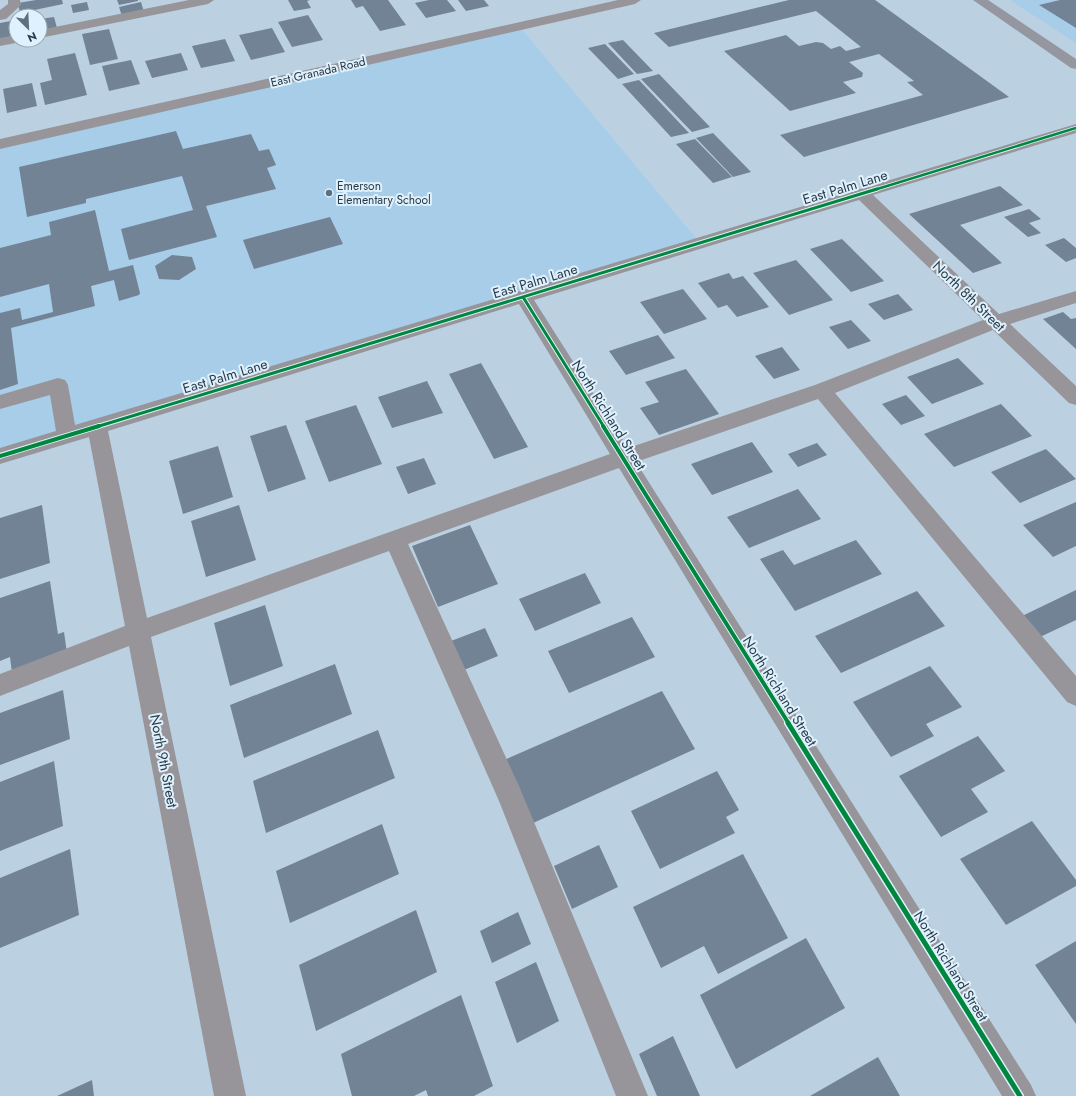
<svg xmlns="http://www.w3.org/2000/svg" width="1076" height="1096" viewBox="0 0 1076 1096" font-family="Jost,sans-serif">
<style>
.built{fill:#a8cde8}
.building{fill:#728396}
.lines{fill:none;stroke-linecap:round;stroke-linejoin:round}
.minor{fill:#979599;fill-rule:evenodd}
.major{fill:#9497a0;fill-rule:evenodd}
.cycleway-far3-casing{stroke:#e0f1fe;stroke-width:4}
.cycleway-far2-casing{stroke:#e0f1fe;stroke-width:5}
.cycleway-far1-casing{stroke:#e0f1fe;stroke-width:6}
.cycleway-casing{stroke:#e0f1fe;stroke-width:8}
.cycleway-far3{stroke:#00873e;stroke-width:2.5}
.cycleway-far2{stroke:#00873e;stroke-width:3}
.cycleway-far1{stroke:#00873e;stroke-width:4}
.cycleway{stroke:#00873e;stroke-width:5}
.poi-dot{fill:#5d707e;stroke:#e0f1fe;stroke-width:1.5}
.labels{text-anchor:middle;stroke-width:4;stroke-linejoin:round;paint-order:stroke}
.far-street-label{font-size:12px;fill:#2a3b48;stroke:#e0f1fe}
.far-poi-label{font-size:12px;fill:#2a3b48;stroke:#e0f1fe;text-anchor:start}
.street-label{font-size:14px;fill:#2a3b48;stroke:#e0f1fe}
</style>
<rect width="100%" height="100%" fill="#bbd1e2"/>
<path class="built" d="M1010 0H1076V43Z
M519 26 700 243 0 456V144Z"/>
<path class="building" d="M36 0H62L63 4 20 13 18 3Z
M117 0H138V1L119 5Z
M288 0H310L307 1 311 8 294 11Z
M351 0H388L406 25 380 31 363 6 356 8Z
M429 0H447L456 11 426 18 415 3Z
M458 0H484L489 6 466 11Z
M789 0H875L1009 97 804 157 780 135 923 95 907 82 914 81 879 54 849 62 863 73 862 77 843 82 856 93 790 111 724 51 786 35 799 46 816 42 823 43 831 49 840 46 846 51 861 47 816 11 669 47 654 33Z
M1060 0H1076V28L1039 5Z
M87 2 89 10 73 13 71 5Z
M141 2 144 12 122 16 119 7Z
M308 15 323 40 292 47 278 22Z
M54 17 57 28 40 31V19Z
M16 20V35L0 39V23Z
M272 28 285 52 251 60 239 35Z
M109 29 118 59 90 65 82 34Z
M225 39 235 61 201 68 192 46Z
M623 40 653 71 637 74 608 43Z
M605 44 634 74 618 79 588 48Z
M75 53 87 95 45 105 40 83 52 80 47 59Z
M181 53 188 70 152 78 145 61Z
M131 60 140 84 109 91 102 66Z
M659 74 710 127 692 132 641 79Z
M639 80 689 133 671 137 622 84Z
M32 83 37 106 7 113 3 89Z
M176 131 183 149 251 134 259 151 269 149 276 165 267 168 276 189 206 206 217 237 129 260 121 229 193 210 182 176 86 199V203L27 217 19 167Z
M713 133 751 172 733 177 696 138Z
M695 139 732 177 713 183 676 144Z
M1000 186 1023 205 960 225 1002 263 973 273 909 214Z
M1029 209 1041 219 1029 223 1041 233 1028 237 1004 217Z
M95 210 109 271 133 265 140 293 139 295 119 301 114 280 91 286 95 306 11 328 18 384 0 390V313L20 308 22 320 53 312 49 284 0 297V248L51 235 49 222Z
M330 217 343 244 254 269 243 240Z
M1064 238 1076 248V258L1066 262 1045 245Z
M842 239 884 281 851 292 810 249Z
M172 255 192 257 196 269 179 280 159 279 155 266Z
M796 260 833 300 789 315 753 273Z
M729 273 733 279 743 276 769 307 737 317 727 305 718 308 698 283Z
M683 289 707 319 664 334 640 302Z
M898 294 913 310 884 320 868 304Z
M1063 312 1071 319 1076 318V349L1043 319Z
M851 320 871 341 848 349 829 327Z
M658 335 675 358 626 375 609 351Z
M782 347 800 370 774 379 755 356Z
M958 358 984 384 932 404 907 377Z
M481 363 528 447 494 459 449 374Z
M686 369 719 414 659 435 640 408 659 402 645 382Z
M427 381 443 413 392 428 378 397Z
M906 395 925 416 901 425 882 404Z
M1001 404 1032 436 954 467 924 434Z
M356 405 382 464 329 482 305 421Z
M286 425 306 479 268 492 250 436Z
M752 442 773 472 712 495 691 464Z
M817 443 827 455 798 467 788 454Z
M218 446 233 497 183 514 169 461Z
M1046 449 1076 479 1020 503 991 472Z
M424 458 436 484 408 494 396 467Z
M798 489 821 519 749 548 727 517Z
M1076 502V546L1053 557 1023 525Z
M42 505 50 563 0 579V518Z
M239 505 256 560 206 577 191 521Z
M470 525 498 584 438 607 412 546Z
M856 540 882 574 795 611 760 559 783 550 794 565Z
M585 573 601 603 535 631 519 599Z
M50 581 58 634 64 632 67 653 12 673 10 657 0 661V598Z
M1076 590V620L1040 637 1022 616Z
M917 591 945 626 841 673 815 636Z
M265 605 283 666 230 686 214 623Z
M632 617 655 657 569 693 548 651Z
M485 628 498 656 464 670 451 641Z
M335 664 352 714 244 758 230 705Z
M930 666 962 707 926 724 934 736 891 757 853 702Z
M63 690 70 739 0 765V713Z
M662 691 695 749 531 824 504 760Z
M378 730 395 778 266 833 253 781Z
M978 736 1005 771 971 789 988 812 941 837 899 776Z
M54 761 63 826 0 851V782Z
M717 771 739 810 726 817 735 833 660 869 631 811Z
M1032 821 1076 880V886L1006 925 960 859Z
M382 824 399 874 290 923 276 871Z
M599 845 618 887 572 909 554 866Z
M70 849 79 915 0 948V878Z
M743 854 788 938 718 974 704 946 661 968 633 907Z
M416 910 437 972 316 1031 299 965Z
M518 912 531 944 492 963 480 931Z
M806 938 845 1008 736 1069 700 995Z
M1076 941V1024L1035 965Z
M536 962 559 1021 517 1043 495 982Z
M461 995 493 1086 474 1096H428L426 1090 414 1096H352L341 1054Z
M673 1036 700 1096H657L639 1054Z
M878 1057 900 1096H810Z
M92 1080 94 1096H57Z"/>
<g class="lines">
<path class="minor" d="M8 0H20L21 5 6 19 0 20V10L8 4Z
M189 0H214L208 4 40 38V30Z
M618 0H641L635 4 0 149V139Z
M16 35V40H22L21 42 0 46V38Z
M1076 124V133L873 195 999 314 1076 291V303L1010 324 1076 386V405L1069 403 993 330 835 393 1076 676V706L1067 702 818 399 636 462 1031 1085 1036 1096H1002L619 468 408 544 519 786 648 1096H616L499 801 389 551 151 637 246 1096H214L129 646 0 696V674L125 626 89 437 0 464V448L56 431 50 395 0 409V395L58 378 65 380 68 385 75 425ZM859 200 983 320 815 385 628 448 534 300ZM519 304 610 454 147 618 108 431Z"/>
<path class="major" d="M973 0H988L1076 59V69L1071 68Z"/>
<defs>
<path id="cycleway-far3" d="M874 190 1076 128"/>
<path id="cycleway-far2" d="M523 297 604 427
M96 427 877 189"/>
<path id="cycleway-far1" d="M603 426 789 724
M0 456 99 426"/>
<path id="cycleway" d="M788 723 1020 1096"/>
</defs>
<use href="#cycleway-far3" class="cycleway-far3-casing"/>
<use href="#cycleway-far2" class="cycleway-far2-casing"/>
<use href="#cycleway-far1" class="cycleway-far1-casing"/>
<use href="#cycleway" class="cycleway-casing"/>
<use href="#cycleway-far3" class="cycleway-far3"/>
<use href="#cycleway-far2" class="cycleway-far2"/>
<use href="#cycleway-far1" class="cycleway-far1"/>
<use href="#cycleway" class="cycleway"/>
</g>
<circle class="poi-dot" cx="329" cy="193" r="4"/>
<g class="labels">
<g class="far-street-label">
<text transform="translate(318 72) rotate(-13)" y="4">East Granada Road</text>
</g>
<g class="far-poi-label">
<text x="337" y="190">Emerson<tspan x="337" dy="14">Elementary School</tspan></text>
</g>
<g class="street-label">
<text transform="translate(845 187) rotate(-17)" y="5">East Palm Lane</text>
<text transform="translate(535 281) rotate(-17)" y="5">East Palm Lane</text>
<text transform="translate(969 296) rotate(44)" y="5">North 8th Street</text>
<text transform="translate(225 376) rotate(-17)" y="5">East Palm Lane</text>
<text transform="translate(609 415) rotate(58)" y="5">North Richland Street</text>
<text transform="translate(780 691) rotate(58)" y="5">North Richland Street</text>
<text transform="translate(164 761) rotate(79)" y="5">North 9th Street</text>
<text transform="translate(951 966) rotate(58)" y="5">North Richland Street</text>
</g>
</g>
<g transform="translate(28 28) rotate(156)"><circle r="19" fill="#e0f1fe" stroke="#97a8b5"/>
<path d="M0-3L7 15L0 10L-7 15Z" fill="#5d707e"/>
<text y="-6" font-size="11" font-weight="bold" text-anchor="middle" fill="#2a3b48">N</text>
</g>
</svg>
